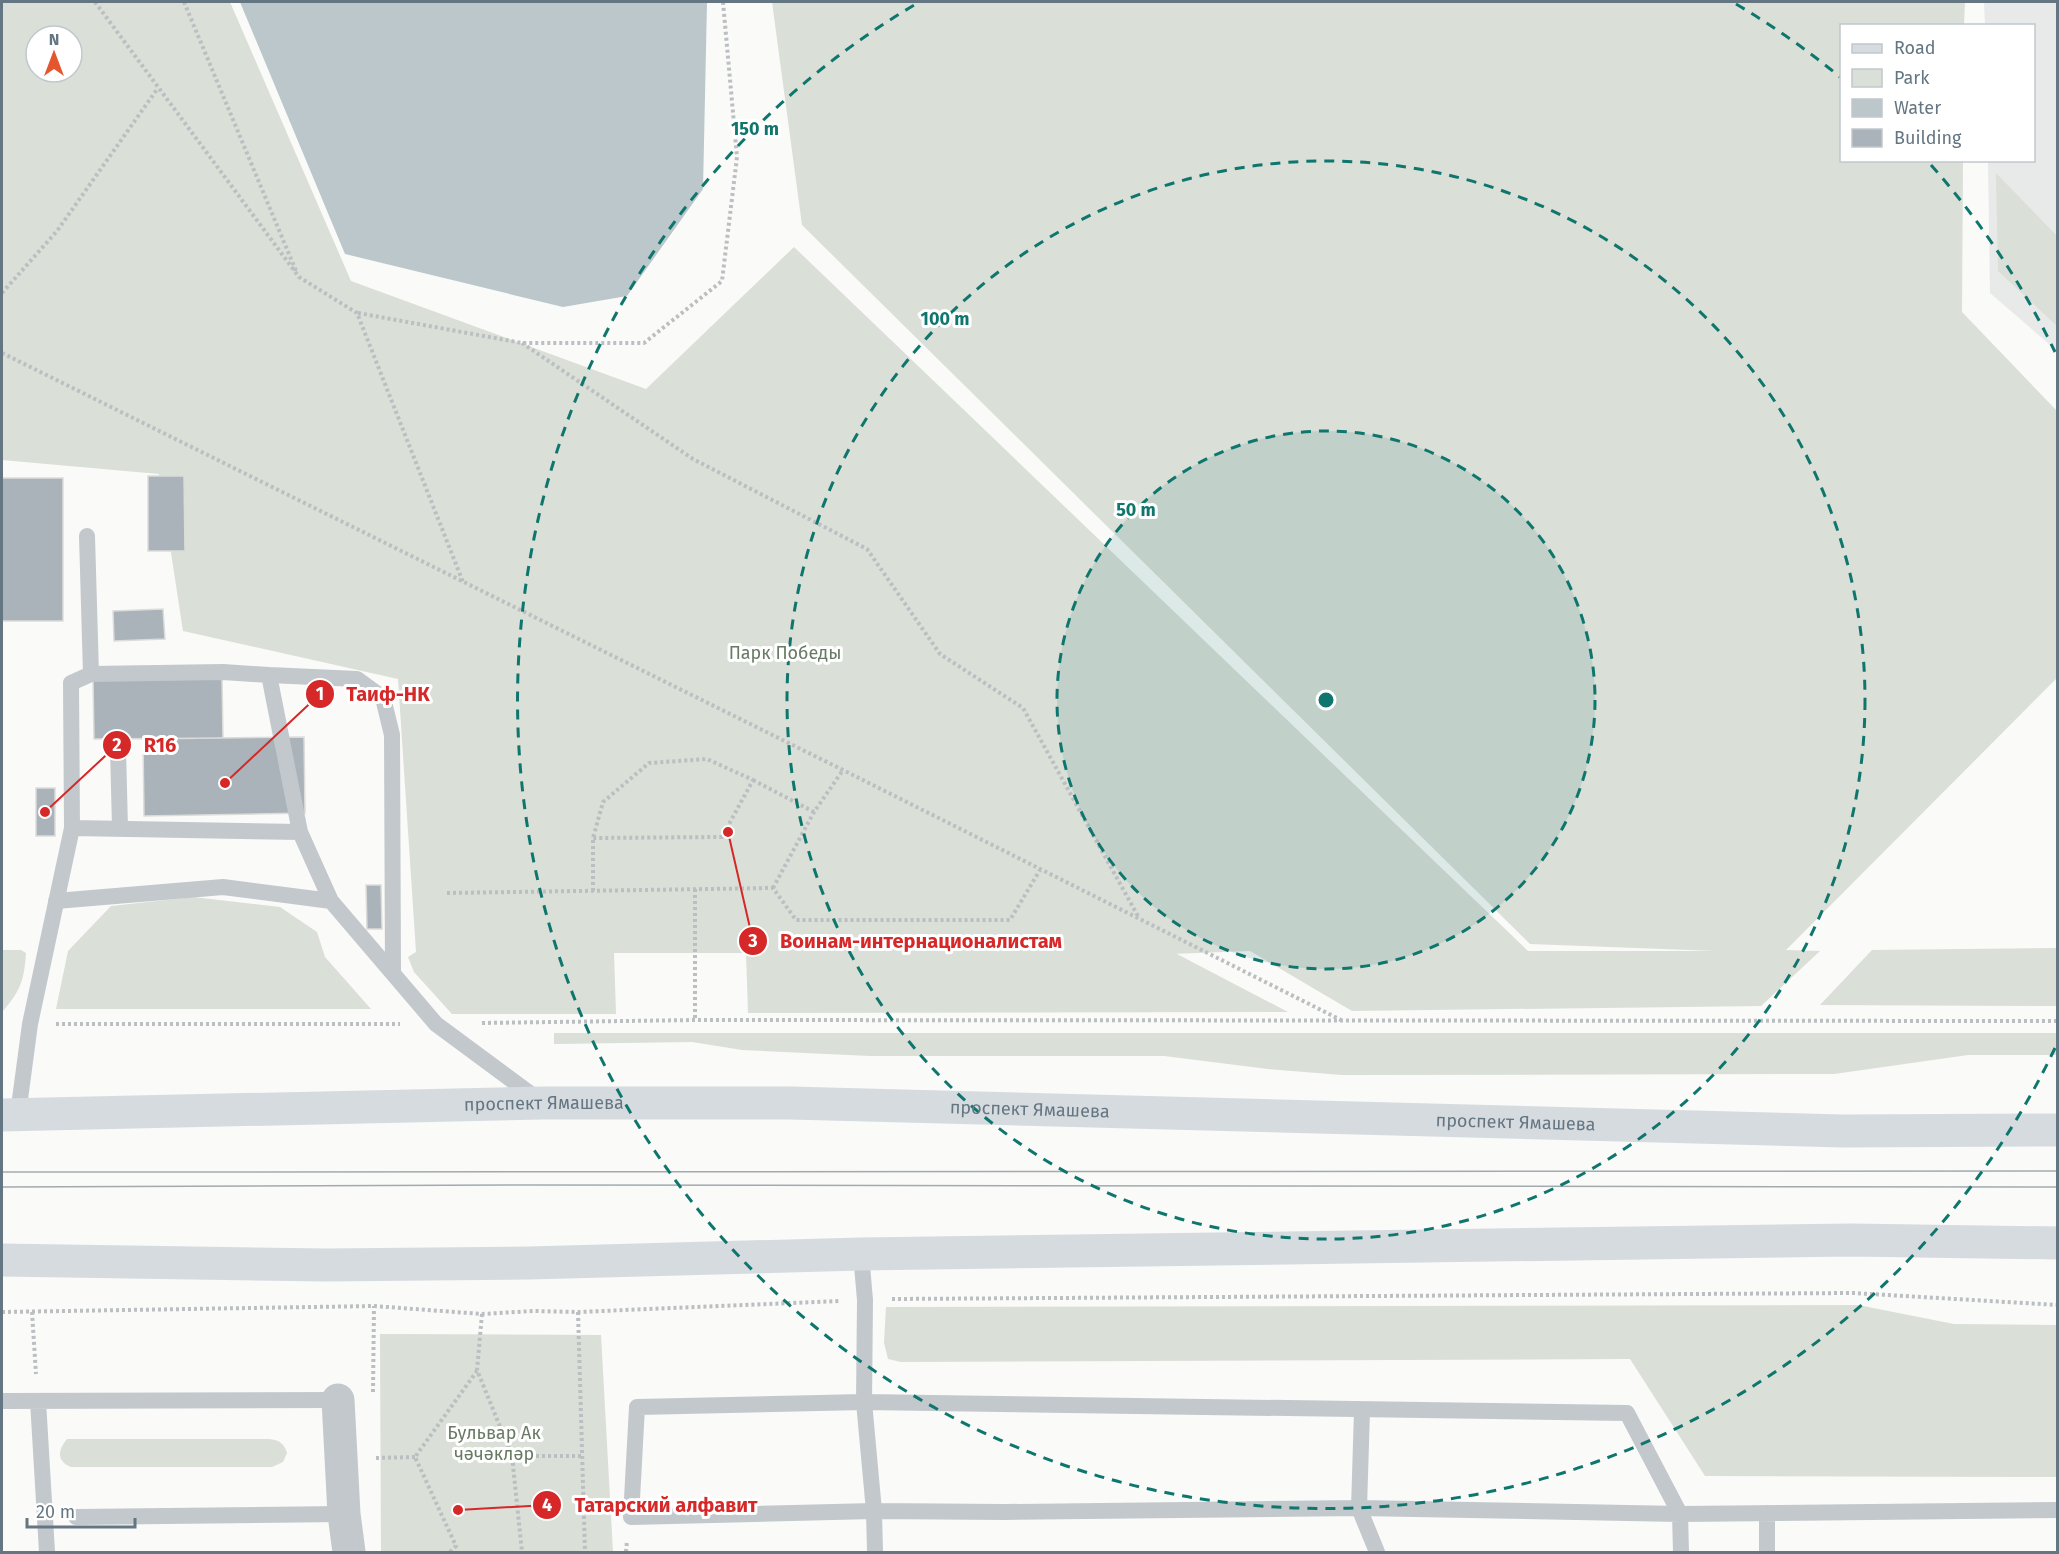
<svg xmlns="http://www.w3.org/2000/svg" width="2059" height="1554" viewBox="0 0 2059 1554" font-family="'Fira Sans',sans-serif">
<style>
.built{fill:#e8e9e9}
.green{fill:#dadfd7;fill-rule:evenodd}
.water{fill:#bbc7cb}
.building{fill:#aab3b9;stroke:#dcdcda;stroke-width:1.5}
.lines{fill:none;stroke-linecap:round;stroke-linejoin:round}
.path{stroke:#bbbfc2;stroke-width:4;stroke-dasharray:3 3;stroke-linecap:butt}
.lane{stroke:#c3c8cc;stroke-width:16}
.street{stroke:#c3c8cc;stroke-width:33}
.primary{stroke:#d6dbdf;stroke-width:33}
.tram{stroke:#a2aab0;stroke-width:1.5}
.ring{fill:none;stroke:#0f766e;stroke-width:3;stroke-dasharray:10 8}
.labels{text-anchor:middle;stroke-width:6;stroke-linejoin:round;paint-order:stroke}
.park-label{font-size:18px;fill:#687a64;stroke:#fff}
.street-label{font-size:18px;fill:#657683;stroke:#fff}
.centre{fill:#0f766e;stroke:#fff;stroke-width:3}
.ring-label{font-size:18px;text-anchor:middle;font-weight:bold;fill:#0f766e;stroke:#fff;stroke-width:6;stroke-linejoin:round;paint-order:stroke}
.leader{fill:none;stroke:#d62828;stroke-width:2}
.callout-dot{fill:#d62828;stroke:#fff;stroke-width:2}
.mark-label{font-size:18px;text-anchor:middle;font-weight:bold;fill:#fff}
.callout-label{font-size:20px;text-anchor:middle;font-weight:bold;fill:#d62828;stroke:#fff;stroke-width:6;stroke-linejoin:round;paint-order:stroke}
</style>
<rect width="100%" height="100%" fill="#fafaf8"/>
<path class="built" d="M1984 2H2057V351L1990 293 1988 161 2034 160V26L1985 25Z"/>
<path class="green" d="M2 2H230L351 281 646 389 794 247 1528 951H1716L1530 944 802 225 772 2H1965L1964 25 1842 26V160L1963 161 1962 312 2057 411V678L1786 950 1820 951 1761 1006 1352 1011 1250 951 1172 954H1177L1288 1012 748 1013 746 953H614L616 1014H452L414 972 408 957 416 952 398 679 183 631 159 474 2 460ZM36 36H72V72H36Z
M1996 173 2057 236V326L1998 271Z
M193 897 280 907 317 932 325 957 371 1009H56L68 951 111 906Z
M2057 948V1006L1820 1005 1872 950Z
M2 950H21L26 953C24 980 21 990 3 1011H2Z
M554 1033H2057L2058 1055H1968L1834 1074 1342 1075 1268 1069 1164 1056H870L742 1050 692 1042 554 1044Z
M1858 1305 1954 1324 2057 1325V1477L1705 1476 1630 1359 901 1362 888 1359 884 1343 886 1307Z
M380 1334 601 1335 613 1552H381Z
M67 1439H269C279 1440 284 1443 287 1453L283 1462 272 1467H71C56 1461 58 1450 67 1439Z"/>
<path class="water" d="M240 2H707L703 189 627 296 563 307 345 254Z"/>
<path class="building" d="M148 476H184L185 551H148Z
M2 478H63V621H2Z
M163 609 165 639 114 641 113 611Z
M222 677 223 738 94 739 93 679Z
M304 737 305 813 144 816 143 739Z
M36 788H55V836H36Z
M366 885H381L382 929H367Z"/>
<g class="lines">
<path class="path" d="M95 2 299 277 357 313 463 582
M184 2 296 271
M2 293 57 231 158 88
M358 313 522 343H644L722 281 737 157 723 2
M522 343 693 459 867 549 940 654 1023 708 1139 918
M2 353 843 770 1341 1020
M753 780 814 812
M773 888 814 812 843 770
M695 889V1020
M593 891V838L603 802 649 763 707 759 753 780 722 837 593 838
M447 893 773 888 796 920H1010L1040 870
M482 1023 695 1020 2058 1021
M56 1024H400
M892 1299 1853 1293 2058 1305
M2 1312 374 1306 482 1314 533 1311 578 1312 839 1301
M32 1312 36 1374
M578 1312 585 1552
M482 1314 477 1370 512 1456 522 1552
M373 1392 374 1306
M512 1456H583
M376 1458 415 1457
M450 1552 456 1546 415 1457 477 1371
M626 1552 627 1541"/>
<path class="lane" d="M87 536 91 674
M269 675 357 679 383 698 392 735 393 973
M118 749 120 828
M72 828 71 683 91 674 223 672 269 675 300 832
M56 901 223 887 331 901
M18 1114 30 1024 72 828 300 832 331 901 436 1024 540 1101
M861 1254 865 1300 864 1402 874 1511 875 1552
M2 1401 338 1400
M38 1401 47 1552
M1362 1411 1359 1508 1377 1552
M1767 1513V1552
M76 1517 344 1514
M1681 1552 1680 1514 1627 1413 864 1402 637 1407 631 1517 874 1511 1005 1512 1359 1508 1680 1514 2058 1510"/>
<path class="street" d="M338 1400 344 1514 349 1552"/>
<g class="primary">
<path id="s1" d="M2 1115 543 1103H790L1843 1131 2058 1130"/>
<path d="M2 1260 326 1265 529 1263 861 1254 1851 1240 2058 1243"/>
</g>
<path class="tram" d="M2 1172 2058 1171
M2 1187 533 1185 2058 1187"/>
</g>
<circle cx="1326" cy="700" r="269" fill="#0f766e" fill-opacity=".12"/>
<g class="ring">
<circle cx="1326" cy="700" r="269"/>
<circle cx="1326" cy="700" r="539"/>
<path d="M2055 1048A808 808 0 1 1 916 4M1736 4A808 808 0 0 1 1840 77M1931 165A808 808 0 0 1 2055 352"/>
</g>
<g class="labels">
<g class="park-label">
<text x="785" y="659">Парк Победы</text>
<text x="494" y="1439">Бульвар Ак<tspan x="494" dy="21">чәчәкләр</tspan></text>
</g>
<g class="street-label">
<text dy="6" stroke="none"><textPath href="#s1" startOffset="542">проспект Ямашева</textPath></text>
<text dy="6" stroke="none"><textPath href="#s1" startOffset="1028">проспект Ямашева</textPath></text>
<text dy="6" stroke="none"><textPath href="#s1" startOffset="1514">проспект Ямашева</textPath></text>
</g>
</g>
<circle cx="1326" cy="700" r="9" class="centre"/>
<g class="ring-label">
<text x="755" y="135">150 m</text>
<text x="945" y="325">100 m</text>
<text x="1136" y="516">50 m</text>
</g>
<path class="leader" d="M225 783L320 694M45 812L117 745M728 832L753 941M458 1510L547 1505"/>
<g class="callout-dot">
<circle cx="225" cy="783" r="6"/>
<circle cx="45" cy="812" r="6"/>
<circle cx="728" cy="832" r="6"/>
<circle cx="458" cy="1510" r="6"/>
<circle cx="320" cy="694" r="15"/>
<circle cx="117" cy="745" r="15"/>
<circle cx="753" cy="941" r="15"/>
<circle cx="547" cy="1505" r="15"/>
</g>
<g class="mark-label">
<text x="320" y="700">1</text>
<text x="117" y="751">2</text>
<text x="753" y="947">3</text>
<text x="547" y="1511">4</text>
</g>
<g class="callout-label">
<text x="388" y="701">Таиф-НК</text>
<text x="160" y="752">R16</text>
<text x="921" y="948">Воинам-интернационалистам</text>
<text x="666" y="1512">Татарский алфавит</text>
</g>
<rect width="2059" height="1554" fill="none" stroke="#657683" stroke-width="6"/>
<rect x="1840" y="24" width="195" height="138" fill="#ffffff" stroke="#c1c8cd" stroke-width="1.5"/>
<rect x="1852" y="44" width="30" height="9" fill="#d6dbdf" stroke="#c1c8cd" stroke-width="1.5"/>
<text x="1894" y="54" font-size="18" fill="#657683">Road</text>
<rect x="1852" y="69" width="30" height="18" fill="#dadfd7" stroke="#c1c8cd" stroke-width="1.5"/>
<text x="1894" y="84" font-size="18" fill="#657683">Park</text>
<rect x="1852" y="99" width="30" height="18" fill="#bbc7cb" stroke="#c1c8cd" stroke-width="1.5"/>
<text x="1894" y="114" font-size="18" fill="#657683">Water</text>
<rect x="1852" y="129" width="30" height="18" fill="#aab3b9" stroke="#c1c8cd" stroke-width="1.5"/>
<text x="1894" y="144" font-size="18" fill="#657683">Building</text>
<g transform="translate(54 54)"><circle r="28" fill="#ffffff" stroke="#c1c8cd" stroke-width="1.5"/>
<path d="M0-4.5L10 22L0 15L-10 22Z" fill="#e4572e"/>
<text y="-9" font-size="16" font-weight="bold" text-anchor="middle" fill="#657683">N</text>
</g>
<path d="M27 1518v9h108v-9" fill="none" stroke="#657683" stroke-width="3"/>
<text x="36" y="1518" font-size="18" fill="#657683" stroke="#ffffff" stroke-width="4.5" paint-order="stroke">20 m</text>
</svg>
